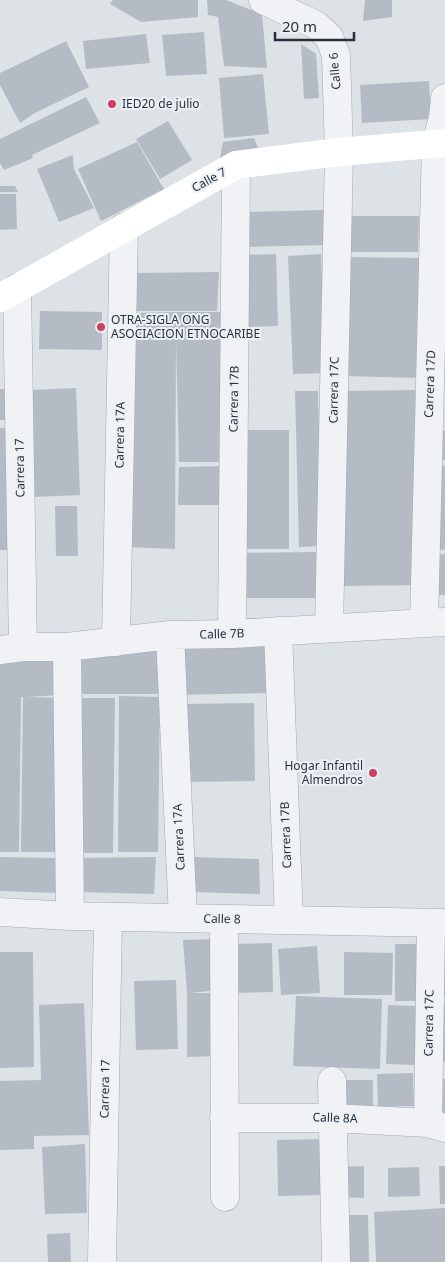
<svg xmlns="http://www.w3.org/2000/svg" width="445" height="1262" viewBox="0 0 445 1262" font-family="'Noto Sans',sans-serif">
<style>
.building{fill:#b5bbc4}
.lines{fill:none;stroke-linecap:round;stroke-linejoin:round}
.street-casing{stroke:#a3a9b1;stroke-width:29}
.street{stroke:#f0f2f6;stroke-width:28}
.secondary{stroke:#fff;stroke-width:28}
.poi-dot{fill:#ce4060;stroke:#edf1f5;stroke-width:2}
.labels{text-anchor:middle;stroke-width:4;stroke-linejoin:round;paint-order:stroke}
.street-label{font-size:12px;fill:#27313e;stroke:#edf1f5}
.poi-label{font-size:12px;fill:#27313e;stroke:#edf1f5;text-anchor:start}
</style>
<rect width="100%" height="100%" fill="#dde2e7"/>
<path class="building" d="M113 0H198V17L141 22 110 4Z
M207 0H226L262 14 267 68 224 66 218 17 208 15Z
M365 0H392V17L363 21Z
M204 32 207 74 166 76 162 35Z
M146 34 150 63 86 69 83 41Z
M66 41 89 87 35 113 20 123 0 85V73Z
M301 44 316 54 319 98 304 99Z
M263 74 269 134 224 138 219 78Z
M429 81 431 119 362 123 360 85Z
M86 97 100 123 32 155 33 158 4 170 0 163V139Z
M168 121 192 160 160 179 136 139Z
M254 138 262 158 219 163 223 142Z
M137 142 164 189 101 221 78 169Z
M73 155 74 169 94 208 59 222 37 169Z
M0 186H15L18 192H0Z
M0 194H16L17 229 0 230Z
M324 210 325 245 243 247 242 212Z
M349 216H419L418 252H349Z
M276 254 278 326 244 327 242 255Z
M321 254 326 373 293 374 288 256Z
M343 257 424 258 422 378 341 376Z
M219 272 217 311H137V273Z
M40 311 102 312V350L39 349Z
M176 312H222L224 462H179L176 340 175 549 127 547 133 313Z
M76 388 80 495 34 497 31 390Z
M0 389H16L17 420H0Z
M422 390 423 585 340 586 339 391Z
M295 391H318L322 546 299 547Z
M0 428 15 429 13 550H0Z
M242 430H289V549H242Z
M445 431V460H434L432 432Z
M227 466 226 505H178L179 467Z
M432 466H445V550L429 549Z
M55 506H77L78 556H56Z
M318 552 319 598H244L243 553Z
M445 554V595H426V556Z
M271 634V693L176 695 174 638Z
M162 643 161 694H73L71 649Z
M62 650 61 695 27 697 64 698 62 852H21L23 697H21L19 852H0V654Z
M119 696 160 697 158 852H118Z
M74 698H115L113 853H72Z
M254 703 255 781 183 782 182 704Z
M0 857 55 858 57 893 0 891Z
M156 857 154 894 77 892 75 858Z
M193 857 259 859 260 894 194 892Z
M217 939 219 990 190 993H222L223 1056 187 1057V993L183 940Z
M441 939 445 940V997L438 996Z
M272 943 273 992 235 993 233 944Z
M395 944H416V1001H395Z
M317 946 320 993 281 995 278 949Z
M0 952H33L34 1067 0 1068Z
M344 952 393 953 392 995H344Z
M176 980 178 1049 136 1050 134 981Z
M296 996 382 999 380 1069 293 1066Z
M84 1003 89 1135 34 1136V1149L0 1150V1081L41 1080 39 1005Z
M443 1004H445V1062L441 1061Z
M388 1005 417 1006 415 1065 386 1064Z
M413 1073 414 1106 378 1107 377 1074Z
M441 1079H445V1116H438Z
M340 1080H373V1106H340Z
M321 1139 323 1195 278 1196 277 1140Z
M85 1144 87 1213 45 1214 42 1147Z
M364 1166V1198L337 1197V1167Z
M439 1166H445V1204H440Z
M419 1167 420 1196 388 1197V1168Z
M445 1208V1262H376L374 1212Z
M342 1215H368L369 1262H343Z
M70 1233 71 1262H48L47 1234Z"/>
<g class="lines">
<defs>
<path id="street" d="M263 0 316 25 329 37 336 55 339 152 329 628
M17 288 23 647
M424 623 436 144 443 117 445 98
M278 631 289 920
M232 634 236 165
M170 635 183 918
M116 642 124 227
M67 647 70 916
M0 650 23 647H67L170 635 232 634 445 622
M0 912 70 916 445 923
M224 919 225 1197
M332 1081 336 1262
M224 1118H333L428 1123 445 1128
M428 1123 431 923
M102 1262 108 917"/>
</defs>
<use href="#street" class="street-casing"/>
<use href="#street" class="street"/>
<path class="secondary" d="M0 298 236 165 339 152 445 143"/>
</g>
<g class="poi-dot">
<circle cx="112" cy="104" r="5"/>
<circle cx="101" cy="327" r="5"/>
<circle cx="373" cy="773" r="5"/>
</g>
<g class="labels">
<g class="street-label">
<text transform="translate(335 71) rotate(-95)" y="4">Calle 6</text>
<text transform="translate(209 180) rotate(-29)" y="4">Calle 7</text>
<text transform="translate(430 384) rotate(-88)" y="4">Carrera 17D</text>
<text transform="translate(334 390) rotate(-89)" y="4">Carrera 17C</text>
<text transform="translate(234 399) rotate(-89)" y="4">Carrera 17B</text>
<text transform="translate(120 435) rotate(-89)" y="4">Carrera 17A</text>
<text transform="translate(20 468) rotate(-91)" y="4">Carrera 17</text>
<text transform="translate(222 634) rotate(-2)" y="4">Calle 7B</text>
<text transform="translate(286 835) rotate(-92)" y="4">Carrera 17B</text>
<text transform="translate(179 837) rotate(-93)" y="4">Carrera 17A</text>
<text transform="translate(222 919) rotate(1)" y="4">Calle 8</text>
<text transform="translate(429 1023) rotate(-89)" y="4">Carrera 17C</text>
<text transform="translate(105 1089) rotate(-89)" y="4">Carrera 17</text>
<text transform="translate(335 1118) rotate(2)" y="4">Calle 8A</text>
</g>
<g class="poi-label">
<text x="122" y="108">IED20 de julio</text>
<text x="111" y="324">OTRA-SIGLA ONG<tspan x="111" dy="14">ASOCIACION ETNOCARIBE</tspan></text>
<text x="363" y="770" text-anchor="end">Hogar Infantil<tspan x="363" dy="14">Almendros</tspan></text>
</g>
</g>
<path d="M275 32v8h79v-8" fill="none" stroke="#27313e" stroke-width="2.5"/>
<text x="282" y="32" font-size="15" fill="#27313e" stroke="#edf1f5" stroke-width="4" paint-order="stroke">20 m</text>
</svg>
